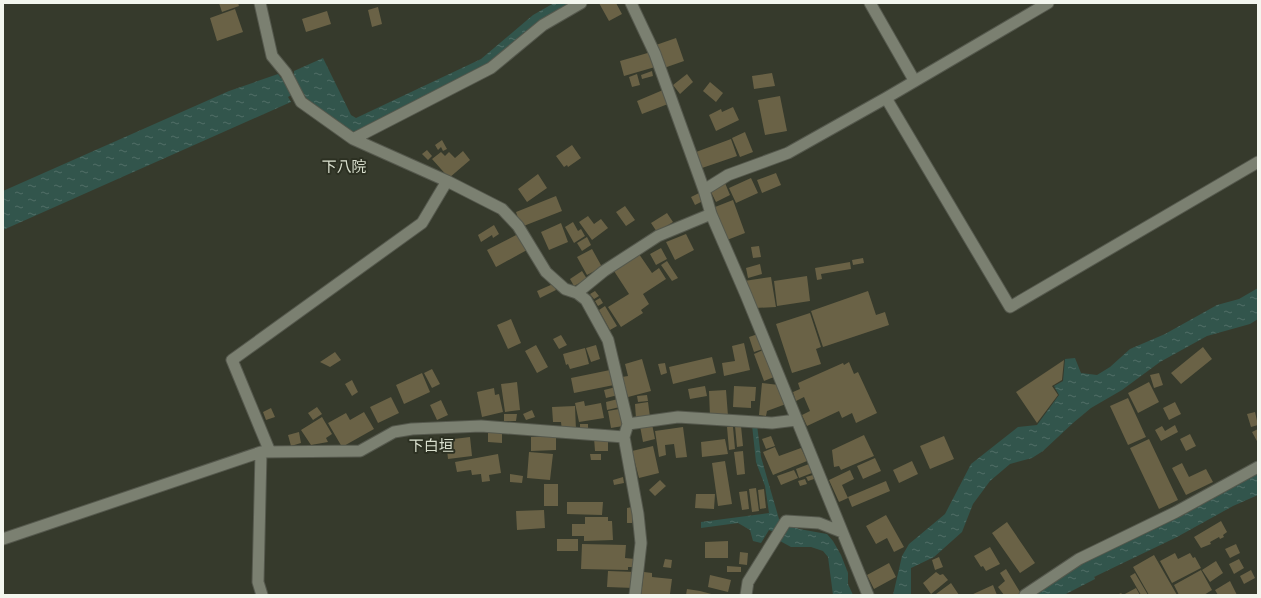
<svg xmlns="http://www.w3.org/2000/svg" width="1261" height="598" viewBox="0 0 1261 598" font-family="Inter,'Noto Sans JP',sans-serif">
<style>
.water{fill:url(#water-ripples)}
.building{fill:#6a6246}
.lines{fill:none;stroke-linecap:round;stroke-linejoin:round}
.street-casing{stroke:#55584d;stroke-width:13}
.street{stroke:#7b8071;stroke-width:11}
.labels{text-anchor:middle;stroke-width:4;stroke-linejoin:round;paint-order:stroke}
.quarter-label{font-size:15px;fill:#d9dfce;stroke:#2c3022}
</style>
<defs>
<pattern id="water-ripples" width="26" height="14" patternUnits="userSpaceOnUse"><rect width="26" height="14" fill="#32554c"/><path d="M2 4q2-2 4 0t4 0M15 11q2-2 4 0t4 0" fill="none" stroke="#506e66"/></pattern>
</defs>
<rect width="100%" height="100%" fill="#363a2c"/>
<path class="water" d="M554 3H572L487 66 353 133 306 98 301 89 288 97 291 102 3 230V191L229 91 278 74 281 78 294 74V71L323 58 351 115 356 118 481 59 533 15Z
M1258 288V319L1250 324 1207 336 1160 362 1122 390 1091 408 1073 423 1043 451 1032 458 1010 464 990 481 973 504 962 532 934 557 911 568V595H893L902 556 909 544 945 514 971 464 1018 427 1037 425 1059 395 1054 386 1063 381 1065 359 1075 358 1081 373 1097 375 1110 367 1130 349 1165 334 1217 305 1239 299Z
M752 425H757L761 457 779 519 799 529 827 534 833 541 841 555 848 573V584L853 595H833L828 557 823 551 811 547H791L780 541 782 535 769 530 761 543 753 541 750 530 738 523 701 528V522L769 513 765 486 756 462Z
M1258 472V495L1233 506 1177 537 1094 577 1095 579 1064 595H1033L1083 563 1183 515Z"/>
<path class="building" d="M219 3H238L239 6 222 12Z
M599 3H616L622 14 609 21Z
M378 7 382 24 372 27 368 10Z
M235 9 243 32 217 41 210 18Z
M327 11 331 24 306 32 302 19Z
M676 38 684 61 664 68 656 45Z
M651 52 655 67 624 76 620 61Z
M652 71 653 76 642 79 641 75Z
M772 73 775 86 754 89 752 76Z
M637 74 640 85 632 87 629 77Z
M687 74 693 82 680 94 673 85Z
M710 82 723 93 716 102 703 91Z
M663 90 668 104 642 114 637 101Z
M780 96 787 131 765 135 758 100Z
M733 107 739 120 716 131 709 115 721 109 722 112Z
M745 132 753 152 740 157 732 138Z
M731 139 737 156 702 168 696 152Z
M442 140 447 149 443 151 441 147 438 150 435 145Z
M572 145 581 158 568 167 567 165 564 167 556 156Z
M427 150 432 156 428 160 422 154Z
M463 151 470 160 449 178 432 159 441 152 445 156 449 152 455 158Z
M776 173 781 185 762 193 757 180Z
M538 174 547 188 527 202 518 189Z
M751 178 758 193 736 203 729 188Z
M725 183 730 195 716 202 710 190Z
M701 192 705 200 695 205 691 197Z
M556 196 562 211 521 227 516 212Z
M733 200 745 233 727 240 715 207Z
M625 206 635 220 626 226 616 212Z
M667 213 673 222 657 232 651 223Z
M588 216 594 224 601 219 608 228 592 240 579 222Z
M573 222 578 231 581 229 585 236 574 243 565 227Z
M561 223 568 242 549 250 541 232Z
M494 225 499 234 493 238 492 235 481 242 478 235Z
M518 234 527 250 496 267 487 250Z
M686 234 694 250 675 260 666 242Z
M587 237 591 245 582 251 577 243Z
M759 246 761 257 753 258 751 247Z
M661 248 667 259 656 265 650 254Z
M592 249 602 267 587 275 577 257Z
M639 254 652 273 659 268 666 279 643 294 649 304 641 310 643 313 621 327 608 307 629 294 614 271Z
M863 258 864 263 853 265 852 260Z
M667 261 678 278 672 281 661 265Z
M850 262 851 269 821 274 822 279 817 280 815 268Z
M760 264 762 274 748 278 746 268Z
M582 271 587 279 574 286 570 279Z
M807 276 810 301 777 306 774 281Z
M771 277 776 307 755 308 744 281Z
M553 284 556 290 540 298 537 291Z
M595 291 599 296 594 299 590 294Z
M868 291 876 315 885 312 889 325 823 347 811 311Z
M600 298 603 303 598 306 595 301Z
M605 306 617 326 610 330 599 310Z
M810 313 821 347 816 349 821 364 792 373 776 324Z
M511 319 521 343 508 349 497 325Z
M758 334 763 349 754 352 749 337Z
M561 335 567 345 559 349 553 339Z
M744 343 750 370 724 376 722 363 735 361 732 346Z
M536 345 548 367 537 373 525 351Z
M596 345 600 359 591 362 586 348Z
M1203 347 1212 359 1181 384 1171 373Z
M585 348 589 364 570 369 568 364 566 365 563 354Z
M763 350 774 377 764 381 754 354Z
M335 352 341 360 330 367 320 362Z
M712 357 716 373 673 384 669 367Z
M642 359 651 391 628 397 622 377 628 376 625 364Z
M1064 360 1062 380 1052 386 1058 395 1037 423 1016 392Z
M849 362 854 374 858 372 877 413 856 423 852 413 842 418 839 411 807 426 802 415 810 411 804 397 796 401 793 392 800 389 798 383 843 363 844 365Z
M665 363 667 373 661 375 658 364Z
M432 369 440 384 432 388 424 373Z
M610 370 614 385 574 393 571 378Z
M422 373 430 392 404 404 396 385Z
M1159 373 1163 385 1154 388 1150 375Z
M352 380 358 392 352 396 345 384Z
M517 382 520 410 505 412 501 384Z
M1149 382 1159 402 1138 413 1128 393Z
M762 383 779 385 786 404 767 411 766 416 759 415Z
M705 386 707 396 690 399 688 389Z
M734 386 756 387 755 401H751V408L733 407Z
M616 387 618 395 606 398 604 390Z
M494 388 495 395 499 394 503 412 482 417 477 392Z
M726 390 728 416 710 417 709 391Z
M647 395 648 401 638 402 637 396Z
M391 397 399 413 378 423 370 407Z
M1128 398 1146 437 1128 445 1110 406Z
M618 399 620 407 607 410 606 402Z
M441 400 448 415 437 420 430 405Z
M584 401 585 406 601 403 604 418 579 422 575 403Z
M648 402 650 417 636 419 635 404Z
M1175 402 1181 414 1169 420 1163 408Z
M575 406 576 430 562 431 561 422H553L552 407Z
M317 407 322 414 313 420 308 413Z
M271 408 275 417 266 420 263 412Z
M619 409 623 426 611 428 608 411Z
M532 410 535 417 526 420 523 414Z
M364 412 374 429 342 447 328 423 346 413 350 420Z
M1255 412 1258 425 1251 427 1247 414Z
M504 414H517L516 421H504Z
M322 417 332 434 326 438 328 442 311 445 301 430Z
M580 424H588V430H580Z
M652 424 655 439 643 442 640 426Z
M1175 425 1178 432 1161 441 1155 430 1162 426 1165 431Z
M735 426H741L743 446 737 447Z
M683 427 687 457 676 458 674 444 665 445 666 455 659 457 655 431Z
M727 427H733L735 449 729 450Z
M1258 429V443L1252 432Z
M488 430 502 431V443L488 442Z
M299 432 301 443 291 446 288 435Z
M1190 434 1196 446 1186 451 1180 439Z
M864 435 874 456 841 470 839 466 834 467 832 450Z
M771 436 775 446 766 449 762 439Z
M944 436 954 459 930 469 920 446Z
M470 437 472 456 448 459 446 440Z
M531 437H556V450L531 451Z
M594 438H608V451H595Z
M725 439 728 454 702 457 701 442Z
M1149 439 1178 500 1159 509 1130 448Z
M653 446 659 473 639 478 632 451Z
M775 447 779 456 801 448 807 461 773 475 763 452Z
M743 451 745 474 737 475 734 452Z
M529 452 553 454 550 480 527 478Z
M498 454 501 473 489 475 490 481 482 482 481 474 472 475 471 470 457 472 455 462Z
M590 454H601V460H591Z
M875 458 881 471 863 479 857 466Z
M725 461 732 504 718 506 712 463Z
M912 461 918 474 899 483 893 470Z
M1182 463 1189 477 1206 469 1213 482 1186 495 1172 468Z
M809 464 812 473 799 478 796 469Z
M794 470 798 478 781 485 777 476Z
M850 470 854 479 842 485 848 498 839 502 829 480Z
M510 474 523 476 522 483 510 482Z
M813 475 814 479 808 481 806 477Z
M623 477 624 483 614 485 613 480Z
M805 479 807 484 800 486 798 481Z
M660 480 666 486 655 496 649 490Z
M886 481 890 491 852 507 848 497Z
M544 484H558V506H544Z
M756 488 759 511 752 512 749 489Z
M764 489 766 508 760 509 758 490Z
M747 491 749 509 742 510 739 492Z
M696 494H715L714 509 695 508Z
M567 502H603L602 515 567 514Z
M632 507V523H627V508Z
M544 510 545 528 517 530 516 511Z
M886 515 904 547 894 552 887 538 876 544 866 526Z
M585 517H608V521H612L613 540 584 541V536H572V524H585Z
M1221 521 1227 532 1223 535 1224 537 1220 539 1219 537 1210 542 1211 544 1201 548 1194 537Z
M1007 522 1035 563 1020 573 992 533Z
M557 539H578V551H557Z
M728 541V558H705V542Z
M582 544 626 545 625 558 635 559 634 567H628V570L581 569Z
M1236 544 1240 553 1230 558 1225 549Z
M990 547 1000 564 986 571 983 566 981 567 974 556Z
M740 552 748 553 747 565 739 564Z
M1175 553 1178 559 1190 553 1193 558 1195 557 1201 568 1172 583 1160 561Z
M1154 555 1177 595H1149L1133 567Z
M939 557 943 567 935 570 932 560Z
M665 559 672 560 671 568 663 567Z
M1239 559 1244 568 1234 574 1229 564Z
M1216 561 1223 573 1210 582 1202 570Z
M889 563 896 577 874 589 867 575Z
M727 566 741 567V572H727Z
M1006 569 1020 592 1018 595H1004L998 587 1005 581 1000 573Z
M1201 570 1212 590 1204 595H1179L1174 585Z
M1251 570 1255 578 1244 584 1240 576Z
M608 571 635 572 634 588 607 587Z
M644 572 652 573V577L672 579 670 594 641 595Z
M936 572 940 575 943 574 948 580 931 594 923 583Z
M1135 573 1148 595H1141L1130 576Z
M710 575 731 580 728 592 708 587Z
M1230 581 1237 595H1218L1215 590Z
M951 583 959 595H937L936 594Z
M993 585 997 595H971Z
M1136 588 1140 595H1117L1121 593 1123 595Z
M687 589 700 591 715 595H686Z"/>
<g class="lines">
<defs>
<path id="street" d="M260 3 272 56 286 73 301 102 353 139 447 181 502 209 518 226 546 272 565 289 577 293 586 300 608 340 628 424 624 437 638 514 641 543 635 595
M631 3 655 54 704 190 711 214 746 295 868 595
M870 3 914 80
M886 98 1010 307 1258 162
M353 139 491 68 543 25 581 3
M704 190 728 175 788 153 886 98 1048 3
M577 293 604 271 658 236 711 214
M628 424 678 417 772 423 796 420
M261 452 258 582 262 595
M270 452 232 360 422 223 447 181
M3 539 261 452 360 451 394 432 412 429 481 426 624 437
M746 595 748 582 786 521 819 523 842 532
M1025 595 1079 559 1176 512 1258 467"/>
</defs>
<use href="#street" class="street-casing"/>
<use href="#street" class="street"/>
</g>
<g class="labels">
<g class="quarter-label">
<text x="344" y="172">下八院</text>
<text x="431" y="451">下白垣</text>
</g>
</g>
<rect width="1261" height="598" fill="none" stroke="#f3f6ee" stroke-width="8"/>
</svg>
